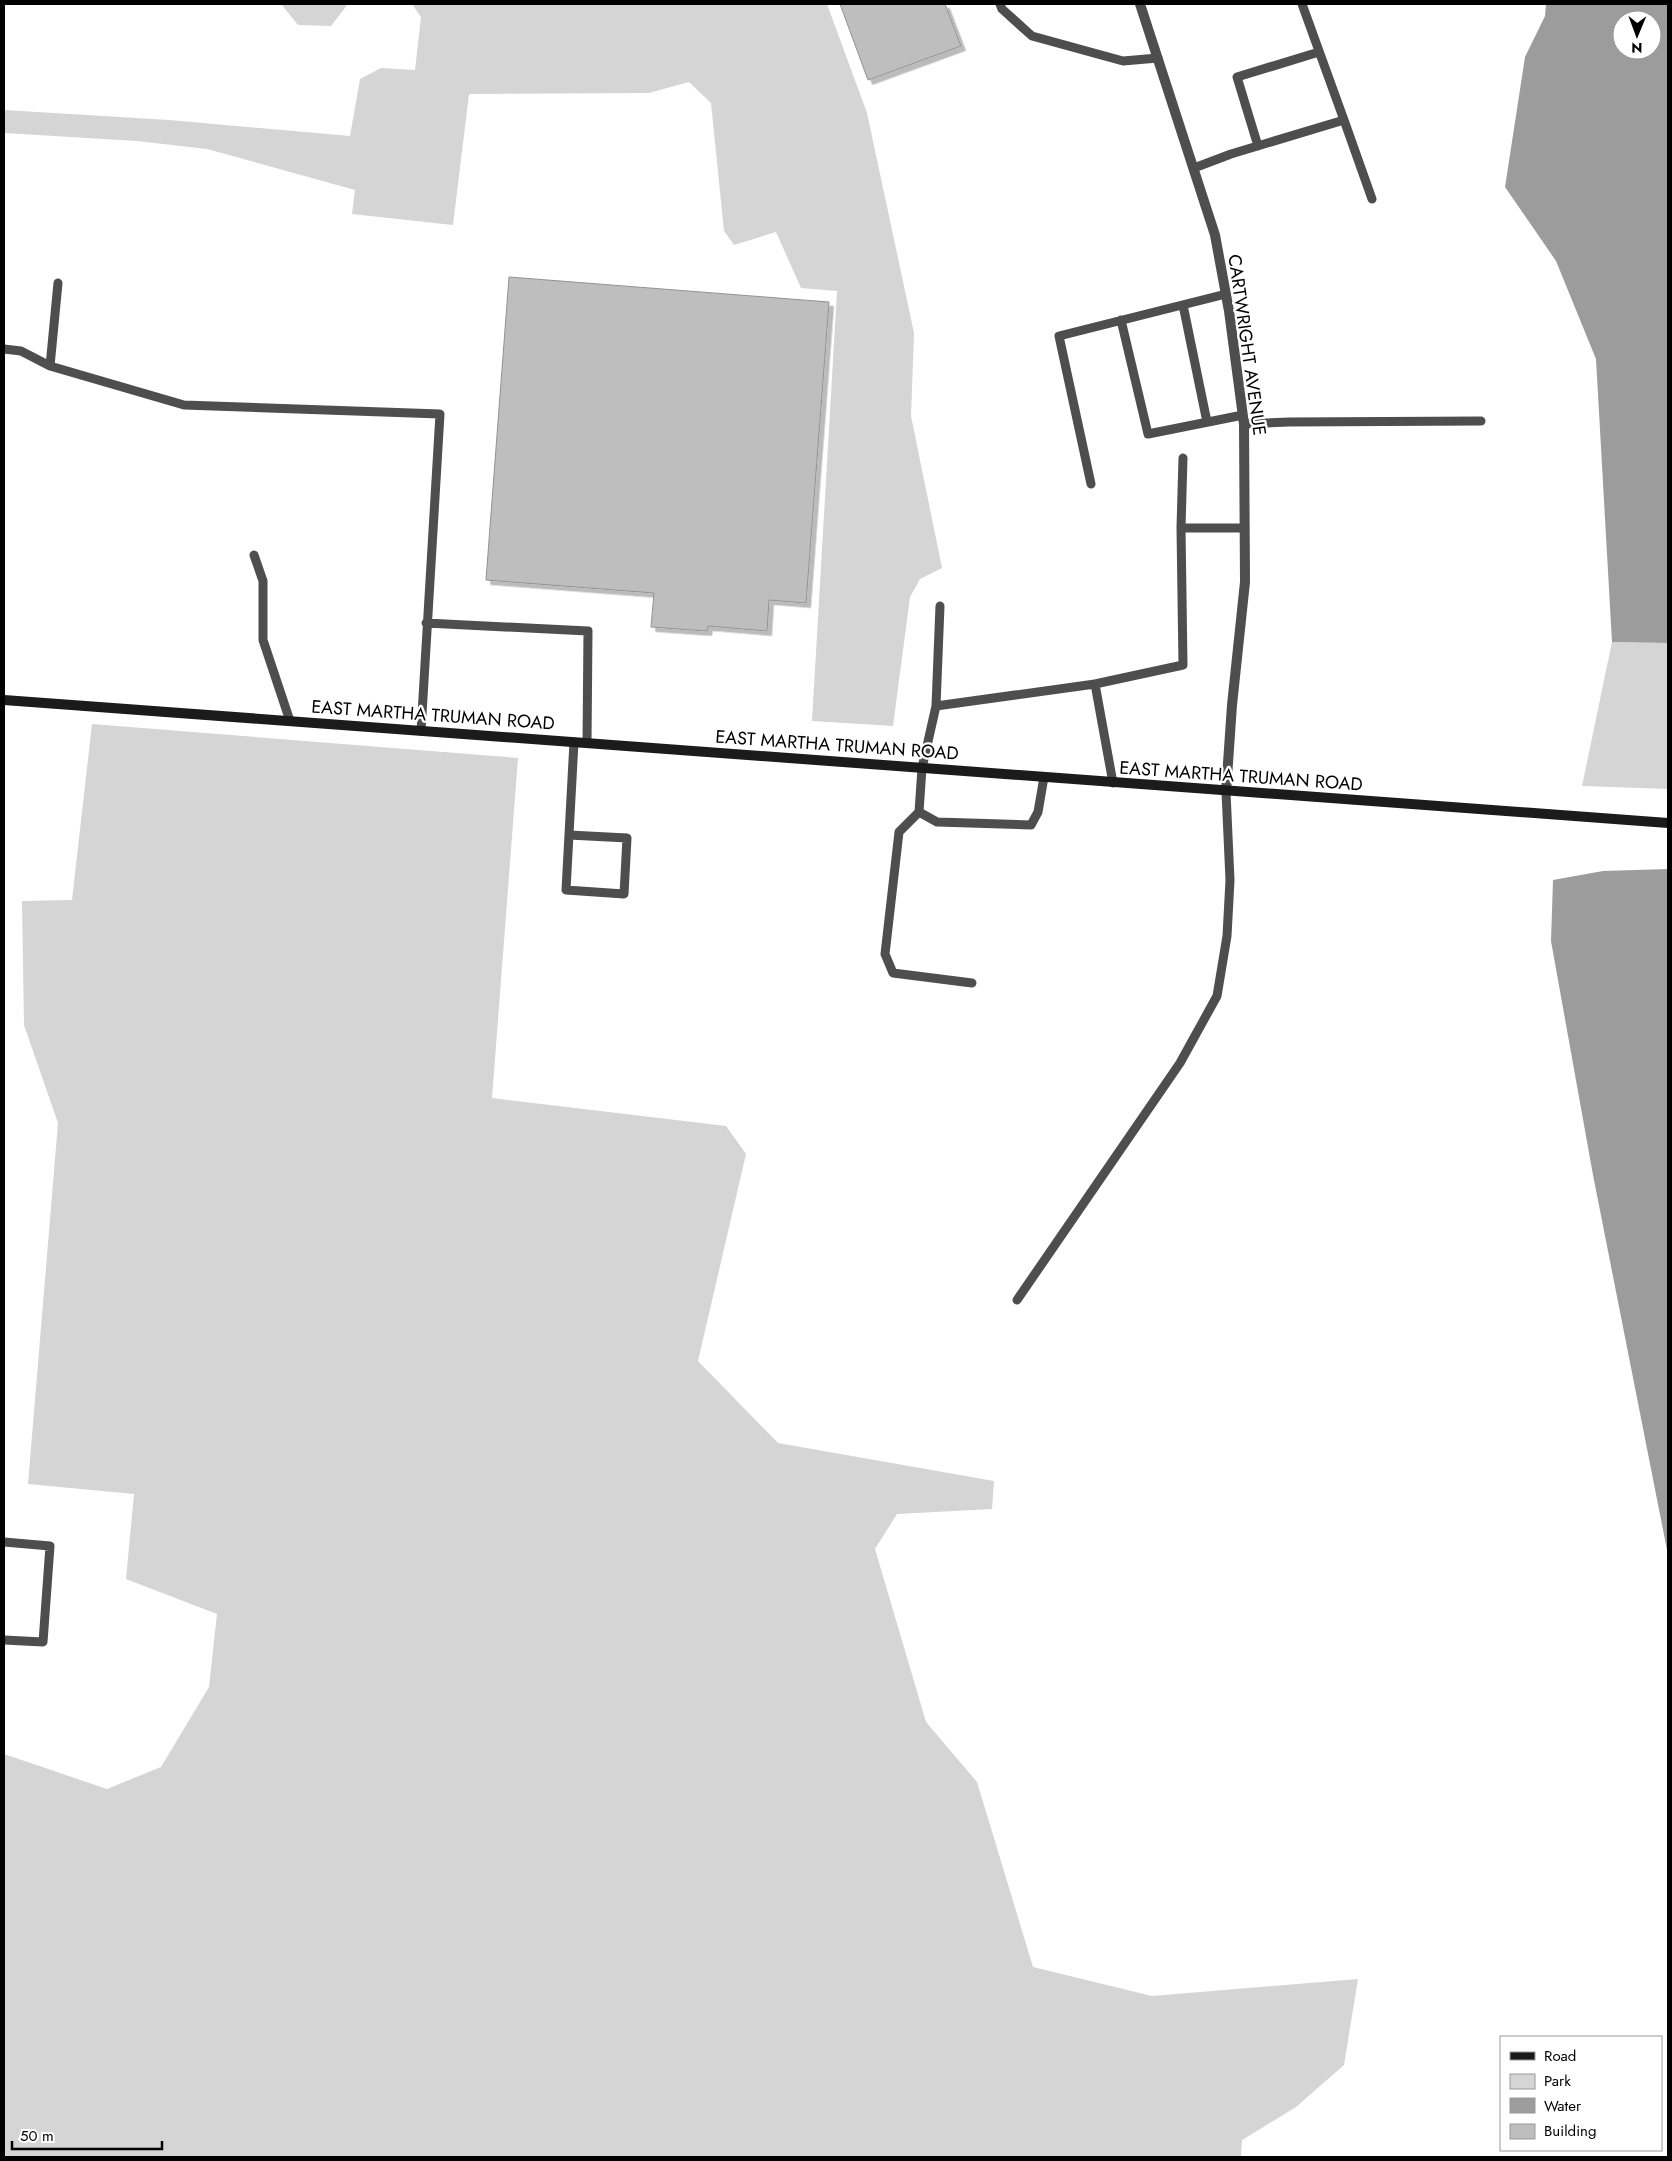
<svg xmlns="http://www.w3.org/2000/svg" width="1672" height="2161" viewBox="0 0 1672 2161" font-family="Jost,sans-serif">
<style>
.green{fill:#d5d5d5}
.water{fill:#9c9c9c;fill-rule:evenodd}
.building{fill:#bebebe;stroke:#929292;filter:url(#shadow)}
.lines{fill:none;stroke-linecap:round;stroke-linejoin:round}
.lane{stroke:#4e4e4e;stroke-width:9}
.street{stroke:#4e4e4e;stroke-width:10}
.secondary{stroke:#1b1b1b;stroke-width:10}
.labels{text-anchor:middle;stroke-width:4.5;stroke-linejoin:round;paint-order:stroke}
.street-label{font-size:18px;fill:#000;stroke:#fff}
</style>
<defs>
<filter id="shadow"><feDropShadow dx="4.5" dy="4.5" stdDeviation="0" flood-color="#0004"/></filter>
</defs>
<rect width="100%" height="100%" fill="#fff"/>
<path class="green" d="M281 4H348L331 26 298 25Z
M412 4H827L867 113 914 333 911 416 942 568 920 579 910 597 893 726 812 721 837 291 801 288 776 232 734 245 724 231 711 103 689 82 649 93 469 94 453 225 352 214 355 190 207 149 137 141 4 133V110L169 120 350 136 360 79 381 68 415 70 421 17Z
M1612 642 1668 643V789L1582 786Z
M92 724 518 758 492 1098 726 1126 746 1154 698 1361 778 1443 994 1481 992 1509 897 1514 875 1549 926 1722 977 1782 1033 1967 1152 1996 1358 1979 1344 2065 1296 2107 1242 2140 1241 2157H4V1754L107 1789 161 1767 209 1687 217 1614 126 1579 134 1494 28 1484 58 1123 24 1025 22 901 72 900Z"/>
<path class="water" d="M1546 4H1668V643L1612 642 1596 359 1556 261 1505 187 1525 57 1545 16ZM1622 20H1652V50H1622Z
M1668 869V1555L1593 1175 1551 941 1553 880 1603 871Z"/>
<path class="building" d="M840 4H945L961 46 868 80Z
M509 277 829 302 806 603 769 600 767 631 708 626 707 631 651 627 654 593 486 580Z"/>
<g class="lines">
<path class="lane" d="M1000 4 1002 9 1032 36 1123 61 1158 58
M1344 120 1372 199
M1258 146 1237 77 1319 52
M1194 168 1231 154 1344 120 1302 4
M1183 305 1207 422
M1121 320 1148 434 1243 415
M4 349 21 351 50 366 184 405 440 414 421 731
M50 366 58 283
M1244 424 1289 422 1481 421
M1091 484 1059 336 1226 294
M1181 528 1183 458
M254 555 263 581V640L290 721
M426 623 588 631 587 743
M936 706 940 606
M1044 777 1038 812 1031 825 937 822 919 812 922 768 936 706 1095 684
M1113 783 1095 684 1183 665 1181 528H1244
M919 812 899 832 885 954 893 973 972 983
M569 835 627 838 624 894 566 890 574 742
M1017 1300 1180 1063 1217 996 1227 936 1230 880 1226 792
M4 1542 50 1546 43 1642 4 1640"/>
<path class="street" d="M1140 4 1215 235 1229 311 1244 424 1245 582 1232 705 1226 792"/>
<path class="secondary" d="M4 700 1668 823"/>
</g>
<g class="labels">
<g class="street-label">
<text transform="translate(1247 345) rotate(82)" y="6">CARTWRIGHT AVENUE</text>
<text transform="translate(433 715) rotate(4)" y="6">EAST MARTHA TRUMAN ROAD</text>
<text transform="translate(837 745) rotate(4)" y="6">EAST MARTHA TRUMAN ROAD</text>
<text transform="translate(1241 776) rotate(4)" y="6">EAST MARTHA TRUMAN ROAD</text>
</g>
</g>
<rect width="1672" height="2161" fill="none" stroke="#000000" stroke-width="10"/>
<rect x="1500" y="2036" width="162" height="115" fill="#ffffff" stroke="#999999"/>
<rect x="1510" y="2052" width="25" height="8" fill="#1b1b1b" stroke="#999999"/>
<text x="1544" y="2061" font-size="15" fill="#000000">Road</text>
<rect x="1510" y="2074" width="25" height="15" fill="#d5d5d5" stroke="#999999"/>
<text x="1544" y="2086" font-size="15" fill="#000000">Park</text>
<rect x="1510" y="2098" width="25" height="15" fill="#9c9c9c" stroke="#999999"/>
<text x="1544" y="2111" font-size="15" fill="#000000">Water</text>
<rect x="1510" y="2124" width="25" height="15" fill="#bebebe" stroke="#999999"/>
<text x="1544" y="2136" font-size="15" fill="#000000">Building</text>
<g transform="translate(1637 35) rotate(181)"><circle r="24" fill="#ffffff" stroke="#999999"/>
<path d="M0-4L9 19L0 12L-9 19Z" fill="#000000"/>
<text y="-8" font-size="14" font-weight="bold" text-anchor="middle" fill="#000000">N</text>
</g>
<path d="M12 2141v8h150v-8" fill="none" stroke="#000000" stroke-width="2.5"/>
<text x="20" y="2141" font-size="15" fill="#000000" stroke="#ffffff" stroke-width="4" paint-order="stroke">50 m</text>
</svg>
